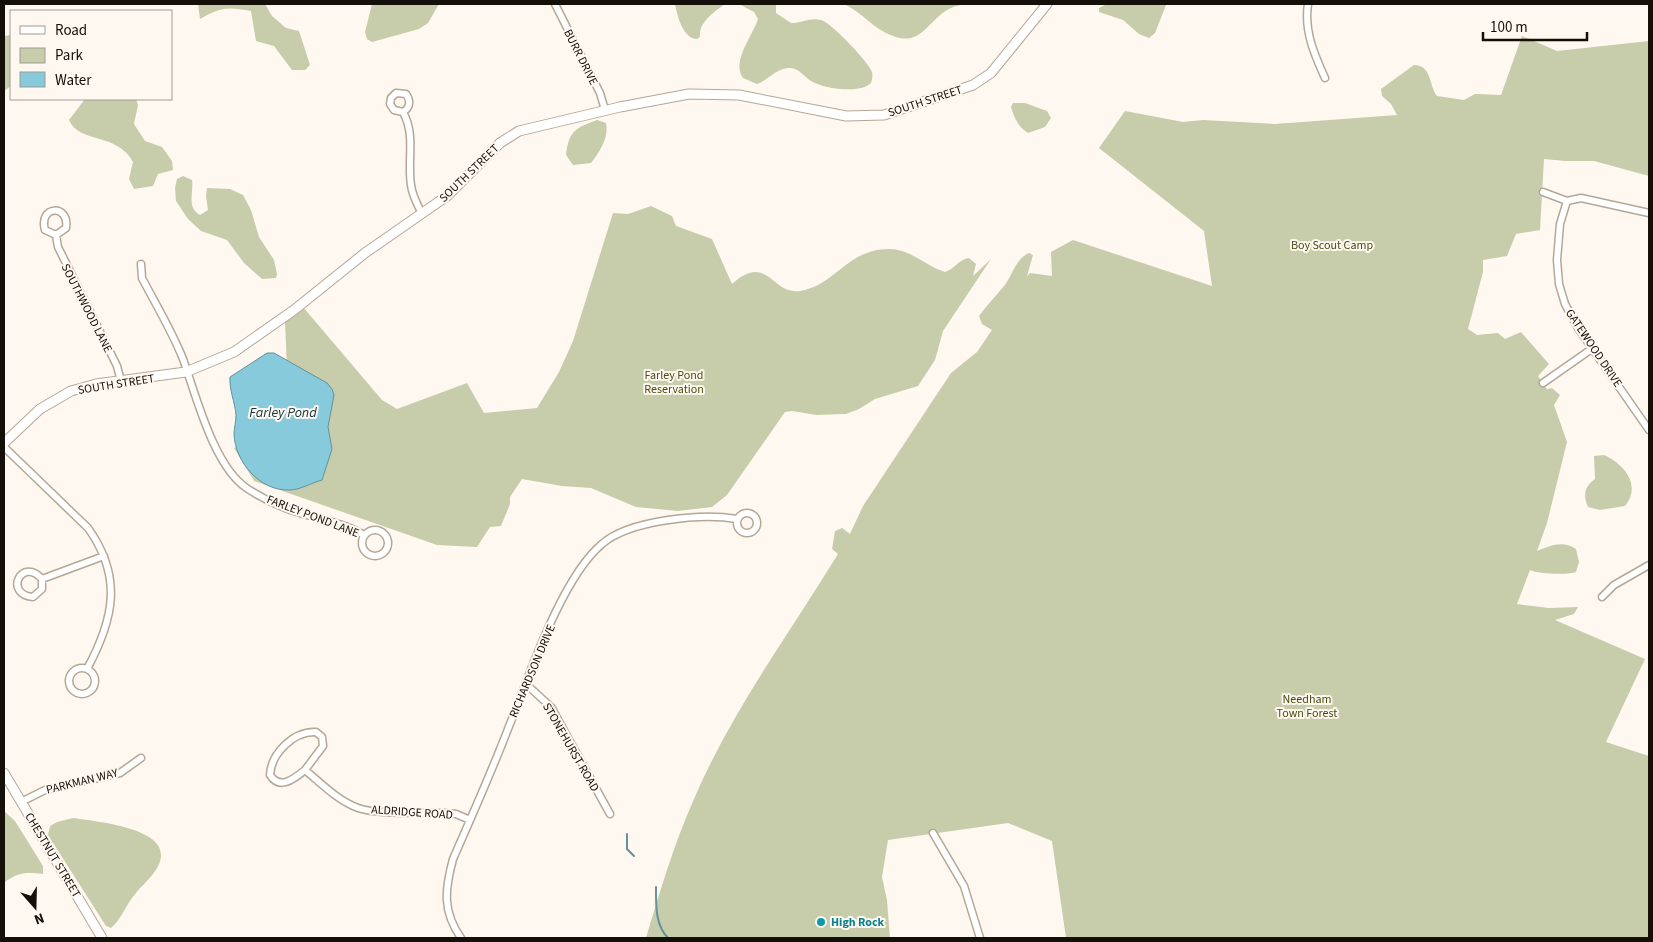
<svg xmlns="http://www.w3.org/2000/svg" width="1653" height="942" viewBox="0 0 1653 942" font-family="'Source Sans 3',sans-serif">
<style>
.green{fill:#c7cdaa}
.water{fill:#86cadb;stroke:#64929c}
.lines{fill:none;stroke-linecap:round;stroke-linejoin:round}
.stream{stroke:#64929c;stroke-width:2}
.street-casing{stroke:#b5a796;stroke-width:9}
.secondary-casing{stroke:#b5a796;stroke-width:11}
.street{stroke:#fff;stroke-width:6}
.secondary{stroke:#fff;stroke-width:9}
.culture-dot{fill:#0f9aa8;stroke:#fef8f0;stroke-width:2}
.labels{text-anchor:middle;stroke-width:4;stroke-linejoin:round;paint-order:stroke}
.street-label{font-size:12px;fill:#140f09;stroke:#fef8f0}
.park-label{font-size:12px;fill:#494e11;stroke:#fef8f0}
.culture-label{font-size:12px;font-weight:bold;fill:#0d838f;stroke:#fef8f0;text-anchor:start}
.water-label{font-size:14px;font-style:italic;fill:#14353d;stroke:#fef8f0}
</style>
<rect width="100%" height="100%" fill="#fef8f0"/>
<path class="green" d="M198 4H265L272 16 286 28 299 31 310 65 305 70H292L274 46 256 41 251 11C227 7 222 7 200 19Z
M372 4H439L428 23 419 29 372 42 367 39 365 32Z
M675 4H725C715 11 698 23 700 37L697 39C683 39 677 15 675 4Z
M739 4H776V13L791 23C801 23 811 17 821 20 831 22 869 63 872 72 873 76 872 80 871 83 860 94 824 89 811 81 803 76 800 68 788 68 776 69 768 80 757 84L743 78C731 62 753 35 758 19L754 12Z
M844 4H966C959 5 951 7 944 12 926 25 919 46 893 36 873 29 862 12 844 4Z
M1107 4H1166V5L1155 33 1149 38 1139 34 1123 20 1099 12V8Z
M10 35 11 86 4 91V36Z
M1522 36 1557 51 1649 41V176L1594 161H1565L1544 159 1540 230 1516 234 1507 256 1483 260V272L1468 329 1477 335 1498 333 1505 339 1521 332 1549 364 1538 376 1547 389 1552 388 1560 395 1554 405 1567 442 1547 523 1537 551C1550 546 1562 540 1576 549L1579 562 1576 572C1570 575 1536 574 1530 570L1517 604 1549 608 1578 607 1574 614 1555 620 1645 659 1606 742 1649 756V938H1066L1052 841 1008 823 888 840 882 877 887 900 890 938H646C660 891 674 844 694 799 731 712 789 634 838 554L832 549 835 531 842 528 850 534 863 506 951 373 977 352 992 330 982 324 979 316C987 305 995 297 1004 286 1013 275 1015 259 1029 253L1033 255 1027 276 1030 273 1052 276 1051 252 1073 240 1212 286 1204 231 1099 148 1125 111 1183 122 1203 120 1275 124 1397 115 1391 104 1382 96 1381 89 1414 65C1432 65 1429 86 1437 96L1464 100 1475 94 1501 95Z
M85 99H136L138 105 134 124 145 141 162 147 172 161 173 170 158 174 153 186 134 189 129 179 133 162C117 132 79 144 69 120Z
M1013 103H1025L1047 111 1051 118 1045 127 1028 133C1018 127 1014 117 1011 107Z
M597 120 606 123C609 138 600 151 591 163L573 165 566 155C569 131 575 128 597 120Z
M183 176 192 180C194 193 186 207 200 215L208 210 206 196 207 188 230 189 243 195 251 210 259 237 274 260 277 274 276 278 262 279 244 263 227 240 201 231 188 219 176 201 175 188 177 179Z
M651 206 672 216 676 226 712 239 732 284C768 252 771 295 800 291 836 285 847 249 889 249 911 249 925 266 945 272 955 269 959 259 969 258L976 264 973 276 991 259 943 331 935 360 918 386 875 399 859 409 846 414 816 415 792 411 785 412 727 495 712 507 678 511 636 507 591 488 562 486 522 479 510 497V504L501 526 490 527 477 547 437 545 254 481 234 448 245 443 287 369 285 322 303 307 382 400 397 409 467 383 484 413 537 408 559 372 573 341 613 213 628 214Z
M1604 455C1624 464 1642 485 1625 506L1600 510 1588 507C1583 495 1584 487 1595 479L1594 456Z
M4 811 15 821 43 866V874C26 872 17 872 4 883Z
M73 818C92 821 162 827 161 855 161 870 144 883 136 893 126 904 122 919 111 928L106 926 48 835 50 826 57 822Z"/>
<path class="water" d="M267 353H274L327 383 332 389 334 395 328 427 332 449 322 480C311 483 300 490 289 490 260 491 235 462 234 434 234 428 236 422 236 415 235 402 229 390 230 377Z"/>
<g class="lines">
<path class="stream" d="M627 834V849L634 856
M656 887C656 904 655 925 668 938"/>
<defs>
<path id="street" d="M555 4 600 93 605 110
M1308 4C1304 31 1314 54 1325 78
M403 112 394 110 390 104 391 98 396 93 406 94C411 101 410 108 403 112 416 136 407 159 411 185 412 195 417 204 422 214
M1543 192 1567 201 1581 198 1649 213
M1567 201 1560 224 1557 260 1559 284 1565 304 1578 328 1649 430
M56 235 45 230C38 205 70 204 66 228L56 235 58 247 117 366 121 381
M141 264 142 278C156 305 172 331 183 359 196 395 214 468 248 489 265 500 285 509 303 514 324 520 346 524 364 535
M1543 383 1593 348
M4 447 88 528C123 577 114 619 87 669
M737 523a10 10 0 1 1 20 0a10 10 0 1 1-20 0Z
M362 543a13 13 0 1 1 26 0a13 13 0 1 1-26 0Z
M42 579V589L33 597C3 594 22 556 42 579L104 556
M1602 597 1614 585 1649 565
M69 681a13 13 0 1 1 26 0a13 13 0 1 1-26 0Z
M526 684 551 707 610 814
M305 770C295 778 280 791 270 775 271 754 293 731 316 732L322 737 323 746 305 770C322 784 337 800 358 808 379 815 421 812 444 813L456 814 470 820
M21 802 45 790 120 773 141 758
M933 833 964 886 980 938
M461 938C442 911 445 889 453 859 472 816 491 773 508 729 528 679 561 578 602 544 629 520 702 513 737 519"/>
<path id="secondary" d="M4 443 40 409 71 391 96 384 186 372 234 352 294 310 365 253 447 196 500 143 519 131 620 107 689 94 739 95 846 116 884 115 973 85 991 73 1047 4
M4 773 102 938"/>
</defs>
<use href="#street" class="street-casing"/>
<use href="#secondary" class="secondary-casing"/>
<use href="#street" class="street"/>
<use href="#secondary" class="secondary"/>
</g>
<circle class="culture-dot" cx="821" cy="922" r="5"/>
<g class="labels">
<g class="street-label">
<text transform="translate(581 57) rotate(63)" y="4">BURR DRIVE</text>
<text transform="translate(925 101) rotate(-18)" y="4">SOUTH STREET</text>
<text transform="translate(469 173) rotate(-44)" y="4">SOUTH STREET</text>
<text transform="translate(87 308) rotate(63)" y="4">SOUTHWOOD LANE</text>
<text transform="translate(1594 348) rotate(56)" y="4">GATEWOOD DRIVE</text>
<text transform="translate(116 384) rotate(-9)" y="4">SOUTH STREET</text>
<text transform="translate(313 516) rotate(21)" y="4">FARLEY POND LANE</text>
<text transform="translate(532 671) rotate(-67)" y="4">RICHARDSON DRIVE</text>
<text transform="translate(571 747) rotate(60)" y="4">STONEHURST ROAD</text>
<text transform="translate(82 781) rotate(-14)" y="4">PARKMAN WAY</text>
<text transform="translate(412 812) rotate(4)" y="4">ALDRIDGE ROAD</text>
<text transform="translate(53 855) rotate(59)" y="4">CHESTNUT STREET</text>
</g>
<g class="park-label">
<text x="1332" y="249">Boy Scout Camp</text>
<text x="674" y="379">Farley Pond<tspan x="674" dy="14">Reservation</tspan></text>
<text x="1307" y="703">Needham<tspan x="1307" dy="14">Town Forest</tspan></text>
</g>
<g class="culture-label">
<text x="831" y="926">High Rock</text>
</g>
<g class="water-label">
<text x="283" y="417">Farley Pond</text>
</g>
</g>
<rect width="1653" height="942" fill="none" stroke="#140f09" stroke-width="10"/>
<rect x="10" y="10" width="162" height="90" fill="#fef8f0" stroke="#a09b94"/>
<rect x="20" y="26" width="25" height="8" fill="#ffffff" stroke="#a09b94"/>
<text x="55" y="35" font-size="15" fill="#140f09">Road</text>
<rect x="20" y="48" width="25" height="15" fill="#c7cdaa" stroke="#a09b94"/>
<text x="55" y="60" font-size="15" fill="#140f09">Park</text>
<rect x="20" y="72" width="25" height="15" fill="#86cadb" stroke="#a09b94"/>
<text x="55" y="85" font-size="15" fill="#140f09">Water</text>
<g transform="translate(35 907) rotate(160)" stroke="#fef8f0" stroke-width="4" paint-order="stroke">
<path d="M0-4L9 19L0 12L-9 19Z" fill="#140f09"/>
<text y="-8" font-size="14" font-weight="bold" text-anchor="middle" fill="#140f09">N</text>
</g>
<path d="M1483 32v8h104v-8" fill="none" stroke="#140f09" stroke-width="2.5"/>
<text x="1490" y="32" font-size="15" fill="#140f09" stroke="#fef8f0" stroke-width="4" paint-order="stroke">100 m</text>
</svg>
